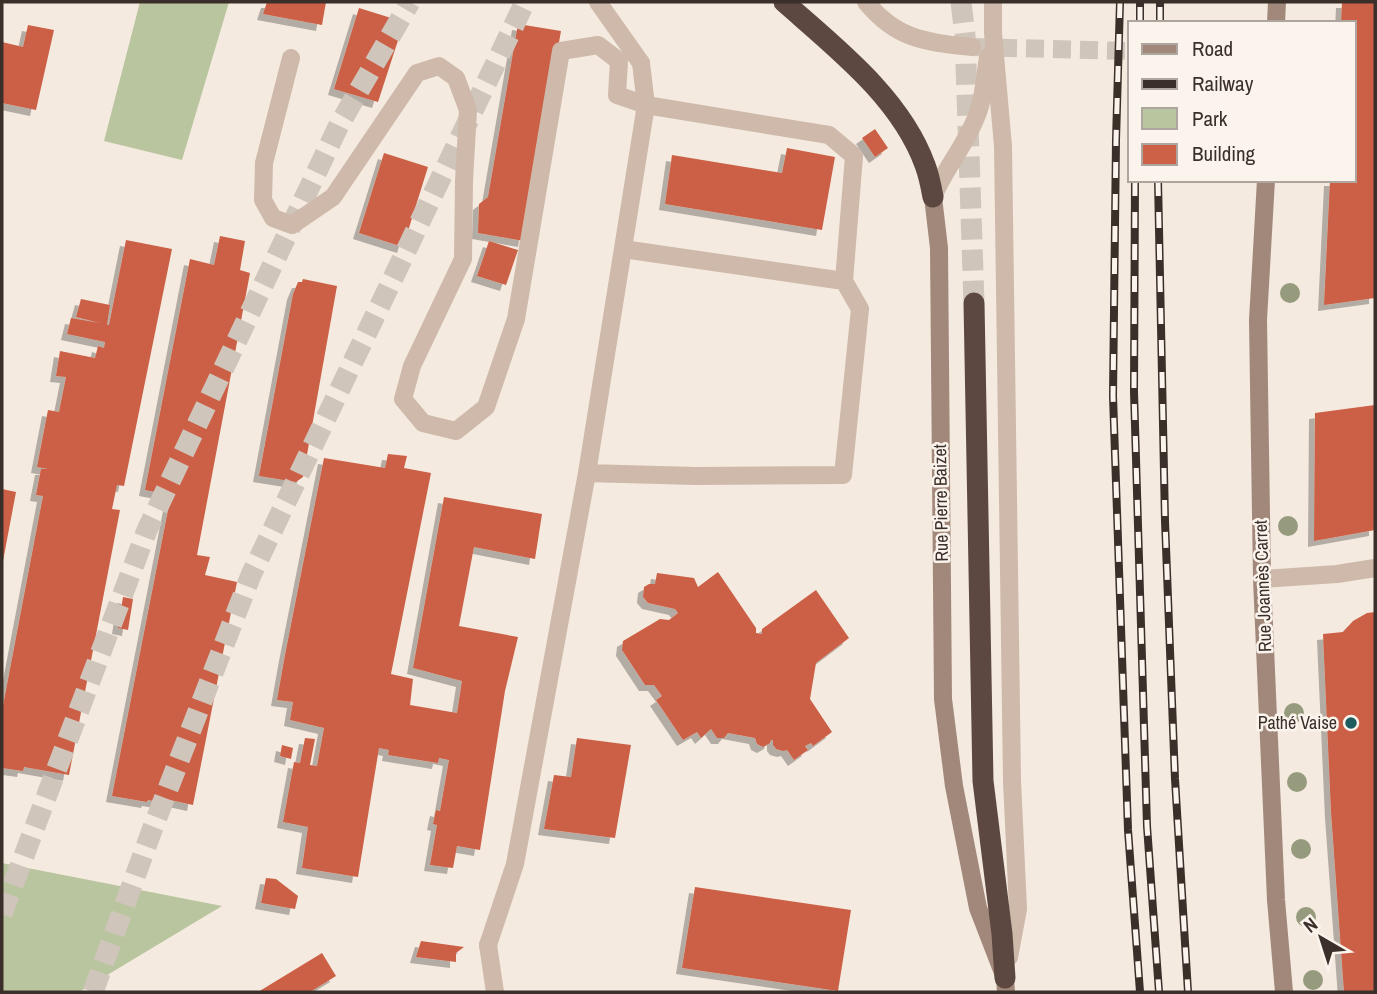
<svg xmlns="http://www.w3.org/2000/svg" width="1377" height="994" viewBox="0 0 1377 994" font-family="'Archivo Narrow',sans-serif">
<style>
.green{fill:#b9c59e}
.building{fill:#cc6146;filter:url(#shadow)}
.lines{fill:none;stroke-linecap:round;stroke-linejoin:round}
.street-tunnel{stroke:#cfc5bb;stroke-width:18;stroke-dasharray:18 9;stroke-linecap:butt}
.highway-tunnel{stroke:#cfc5bb;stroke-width:21;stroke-dasharray:21 10;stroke-linecap:butt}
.lane{stroke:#ceb9aa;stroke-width:18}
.street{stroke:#ceb9aa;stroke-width:18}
.secondary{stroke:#a2887b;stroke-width:18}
.highway{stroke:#5c4841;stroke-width:21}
.rail-casing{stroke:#3b2f2a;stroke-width:8}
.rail{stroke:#fbf4ed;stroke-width:5;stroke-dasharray:16;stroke-linecap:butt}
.tree{fill:#979b7d}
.poi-dot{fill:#1d5d5f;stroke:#fbf4ed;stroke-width:2.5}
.labels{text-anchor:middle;stroke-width:5;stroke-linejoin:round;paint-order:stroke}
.street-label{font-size:18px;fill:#3b2f2a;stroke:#fbf4ed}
.poi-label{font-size:18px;fill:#3b2f2a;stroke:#fbf4ed;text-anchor:end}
</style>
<defs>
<filter id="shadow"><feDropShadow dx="-6" dy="6" stdDeviation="0" flood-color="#0004"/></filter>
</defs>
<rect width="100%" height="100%" fill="#f4eadf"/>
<path class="green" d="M140 2H229L182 160 104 141Z
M2 863 222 906 79 992H2Z"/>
<path class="building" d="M267 2H326L322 25 263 14Z
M1342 2H1375V298L1324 305 1330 180H1354V23H1341Z
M359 8 404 22 378 102 334 89Z
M518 24 561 31 524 241 478 233 479 204 488 197Z
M28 25 54 30 36 110 2 103V42L23 47Z
M875 129 888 148 875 157 862 138Z
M787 148 835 157 822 230 665 204 672 155 782 173Z
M384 153 428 167 403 247 359 233Z
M220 236 245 241 240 270 250 273 197 555 210 557 205 575 237 582 193 805 161 798 160 802 148 800 147 802 112 796 171 495 145 490 190 259 214 265Z
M126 240 172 249 124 486 117 485 112 509 120 510 69 775 24 767 23 771 2 768V711L43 496 36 495 41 469H48L37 467 48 410 59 412 66 377 56 376 60 351 95 358 98 346 104 348 105 342 67 334 71 318 100 323 76 317 81 299 110 305 107 325H109Z
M489 241 518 250 506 285 477 276Z
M303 279 337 286 303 477 296 482 259 476 293 294 298 282H302Z
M1375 405V530L1314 541 1315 413Z
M388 454 407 456 404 468 431 473 391 674 413 679 410 705 457 713 462 681 413 668 444 497 542 514 535 559 474 547 459 626 518 637 505 691 480 850 457 846 453 868 430 865 437 825 433 824 436 810 440 811 449 760 439 758 438 763 388 755 389 750 379 748 358 877 302 868 308 827 283 822 294 762 300 763 305 738 315 739 310 765 317 766 324 728 290 720 293 702 277 700 285 655 324 458 385 468Z
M2 489 16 492 3 561 2 560Z
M718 572 756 628V633L762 634V629L816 590 849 638 816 663 810 699 832 732 813 746 811 743 805 746 808 750 794 760 787 750 783 751 776 749 773 745V740H771L770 743 763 747 757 744 755 738 728 733 724 738H717L711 729 701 738 697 732 683 740 656 700 662 696 654 685H645L622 650 623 641 660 619 669 620 678 613 675 609 648 603 643 597 644 587 649 584H655L657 573 694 578 698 587Z
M123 597 133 599 128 630 118 628Z
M1375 612V992H1344L1331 812 1323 634 1343 632 1353 621 1367 613Z
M577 738 631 745 615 838 544 829 554 775 571 777Z
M282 745 293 748 291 759 280 756Z
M266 878 276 879 298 896 295 909 261 903Z
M695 887 851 910 838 991 682 968Z
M421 941 464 947 456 953V962L416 957Z
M322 953 336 976 310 992H258Z"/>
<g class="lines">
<path class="street-tunnel" d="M972 47 1130 51"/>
<path class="highway-tunnel" d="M961 2 965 35 974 303
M2 914 147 530 339 125 410 2
M93 992 152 830 251 575 525 2"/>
<path class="lane" d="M291 58 264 163 263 200 273 218 292 225 333 197 417 73 439 66 456 78 468 110 464 181 463 259 412 366 403 399 423 423 456 431 486 407 516 319 561 51 598 45 619 61 617 95 646 105 829 135 854 156 844 281 860 309 843 475 695 476 587 473
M623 249 844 281
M488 945 515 864 587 473 646 105 641 63"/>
<path class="street" d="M598 2 641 63
M866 2C897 40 926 42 972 47
M993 2V33L1003 146 1012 781 1018 909 1009 957
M933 197C945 168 966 145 977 115 984 98 985 76 988 57
M1262 579 1337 574 1375 568
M488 945 495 992"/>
<path class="secondary" d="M1276 23 1277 2
M1266 180 1258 320 1262 579 1276 900 1284 992
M933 197 939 248 943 699 954 786 978 908 1005 978 1006 992"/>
<path class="highway" d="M784 2C836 48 901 98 925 165 929 175 931 186 933 197
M974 303 983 781 1002 934 1005 978"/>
<defs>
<path id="rail" d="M1120 2 1116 140 1113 396 1128 830 1140 992
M1140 23V2
M1160 23V2
M1135 180 1134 392 1147 826 1159 992
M1158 180 1165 521 1175 779 1188 992"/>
</defs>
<use href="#rail" class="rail-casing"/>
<use href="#rail" class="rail"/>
</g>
<g class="tree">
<circle cx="1290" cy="293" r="10"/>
<circle cx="1288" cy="526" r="10"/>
<circle cx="1294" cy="713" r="10"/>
<circle cx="1297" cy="782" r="10"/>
<circle cx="1301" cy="849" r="10"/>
<circle cx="1306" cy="917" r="10"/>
<circle cx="1313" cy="980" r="10"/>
</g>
<circle class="poi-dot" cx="1351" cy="723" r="7"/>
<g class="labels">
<g class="street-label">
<text transform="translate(941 503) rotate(-91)" y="6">Rue Pierre Baizet</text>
<text transform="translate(1263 586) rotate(-92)" y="6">Rue Joannès Carret</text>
</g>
<g class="poi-label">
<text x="1337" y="729">Pathé Vaise</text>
</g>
</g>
<rect width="1377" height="994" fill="none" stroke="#3b2f2a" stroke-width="7"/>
<rect x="1128" y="21" width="228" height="161" fill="#fbf4ed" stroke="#aea59f" stroke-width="2"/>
<rect x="1142" y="44" width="35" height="10" fill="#a2887b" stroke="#aea59f" stroke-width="2"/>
<text x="1192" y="56" font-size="21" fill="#3b2f2a">Road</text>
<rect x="1142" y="79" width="35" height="10" fill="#3b2f2a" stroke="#aea59f" stroke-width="2"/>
<text x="1192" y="91" font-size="21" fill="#3b2f2a">Railway</text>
<rect x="1142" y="108" width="35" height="21" fill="#b9c59e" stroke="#aea59f" stroke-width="2"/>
<text x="1192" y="126" font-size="21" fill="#3b2f2a">Park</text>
<rect x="1142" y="144" width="35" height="21" fill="#cc6146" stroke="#aea59f" stroke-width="2"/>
<text x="1192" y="161" font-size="21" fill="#3b2f2a">Building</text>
<g transform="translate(1321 938) rotate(321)" stroke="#fbf4ed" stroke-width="5" paint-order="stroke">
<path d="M0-5L12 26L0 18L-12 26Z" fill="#3b2f2a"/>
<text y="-10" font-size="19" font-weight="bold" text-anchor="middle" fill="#3b2f2a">N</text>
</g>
</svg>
